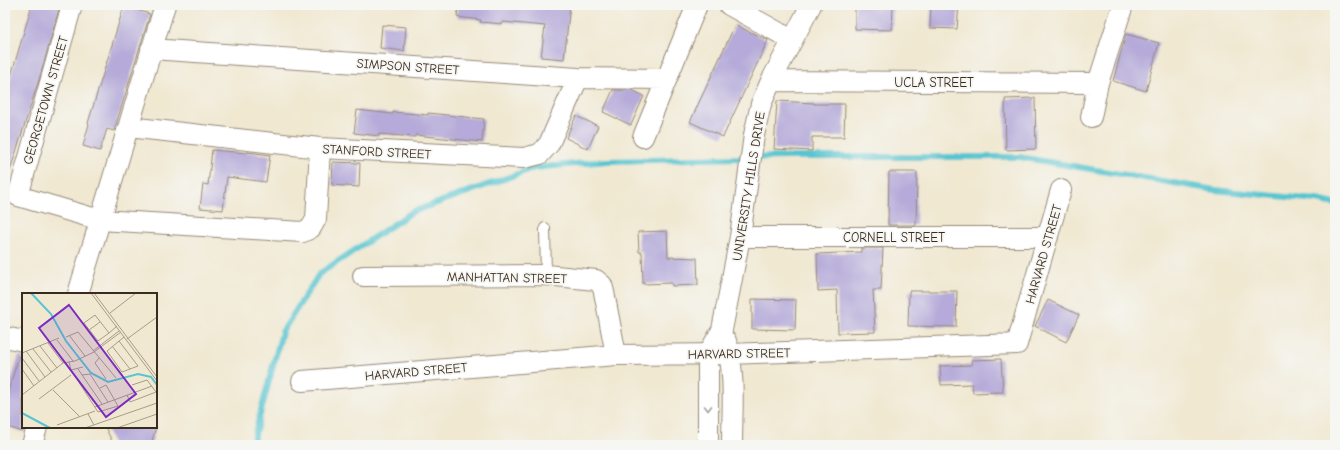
<svg xmlns="http://www.w3.org/2000/svg" width="1340" height="450" viewBox="0 0 1340 450" font-family="'Comic Neue',sans-serif">
<style>
.lines{fill:none;stroke-linecap:round;stroke-linejoin:round}
.stream{stroke:#58c5d0;stroke-width:6}
.building{fill:#b5aad9}
.service-casing{stroke:#968978;stroke-width:12}
.minor-casing{stroke:#968978;stroke-width:22}
.service{stroke:#fff;stroke-width:10}
.minor{stroke:#fff;stroke-width:20}
.oneway{stroke:#a79f9a}
.labels{text-anchor:middle;stroke-width:3.5;stroke-linejoin:round;paint-order:stroke}
.street-label{font-size:13px;fill:#3b2a1e;stroke:#f6f6f2}
.inset-river{fill:none;stroke:#58c5d0;stroke-width:2}
.inset-road{fill:none;stroke:#a89c89;stroke-width:1}
.view{fill:#7b2cbf;fill-opacity:0.15;stroke:#7b2cbf;stroke-width:2}
.inset-edge{fill:none;stroke:#3b2a1e;stroke-width:2}
</style>
<rect width="100%" height="100%" fill="#f6f6f2"/>
<filter id="ink" filterUnits="userSpaceOnUse"><feTurbulence type="fractalNoise" baseFrequency=".025" numOctaves="2"/><feDisplacementMap in="SourceGraphic" scale="8" xChannelSelector="R" yChannelSelector="G"/><feConvolveMatrix kernelMatrix="1 2 1 2 8 2 1 2 1" color-interpolation-filters="sRGB"/></filter>
<filter id="wash" filterUnits="userSpaceOnUse"><feTurbulence type="fractalNoise" baseFrequency=".012" numOctaves="4" result="noise"/><feDisplacementMap in="SourceGraphic" scale="16" xChannelSelector="R" yChannelSelector="G"/><feGaussianBlur stdDeviation="0.9" result="paint"/><feColorMatrix in="noise" values="0 0 0 0 0 0 0 0 0 0 0 0 0 0 0 0 0 1.4 0 .05"/><feComposite in="paint" operator="in"/></filter>
<g filter="url(#wash)">
<rect width="100%" height="100%" fill="#f0e8d1"/>
<g class="lines">
<path class="stream" d="M252 445 282 332 319 274 412 212 534 168 606 161 787 157H1019L1215 190 1317 200 1335 204"/>
</g>
<g id="blocks">
<path class="building" d="M32 5H60L42 70 9 174 5 173V96Z
M458 5H570L564 59 541 57 545 26 503 22V24L480 22 481 20 457 17Z
M855 5H893L892 30 855 29Z
M931 5H959L957 29 930 28Z
M124 6 150 14 114 131 107 129 100 151 83 146 89 124 88 123Z
M382 25 406 27 404 51 380 48Z
M735 25 768 40 723 137 690 122Z
M1126 34 1159 43 1146 91 1113 81Z
M613 90H632L644 96 631 125 603 112Z
M1035 98 1036 149 1006 150 1005 99Z
M777 101 814 103V104H845L844 137H812V151L774 149Z
M357 110 393 114V112L428 115V113L484 119 482 142 415 135V137L379 134V136L354 133Z
M576 116 598 126 588 149 566 138Z
M212 150 247 153V152L270 155 266 182 227 177 223 210 200 208 203 184 208 185Z
M333 162 360 163 359 187 332 185Z
M889 172H917L916 225H888Z
M667 231 668 257 697 258 698 285 672 286V283L643 284 642 252H639L638 232Z
M861 248H883L881 290H873L875 332 838 333 837 290 818 291 817 254 861 252Z
M909 291H957L956 327 908 326Z
M752 299 796 300 795 330 752 329Z
M1048 300 1079 315 1066 342 1035 326Z
M19 356 23 357V432L5 426V401Z
M1001 359 1003 392 973 393 972 384 941 385 940 366 972 365 971 360Z
M105 427H156L151 445H114Z"/>
</g>
</g>
<g filter="url(#ink)">
<use href="#blocks" fill-opacity="0" stroke="#968978" stroke-width="1"/>
<g class="lines">
<defs>
<path id="service" d="M545 228 546 275"/>
<path id="minor" d="M72 5 18 196 100 220 303 232 311 228 316 219 320 148
M729 5 792 40
M151 49 578 78 665 79
M771 81 1098 83
M1091 117 1098 83 1123 5
M128 127 320 148 524 158 540 154 549 144 578 78
M643 137 697 5
M740 237H1048
M363 276 546 275 596 280 602 285 604 292 616 355
M78 294 165 5
M5 337 23 341
M726 341C736 374 732 411 732 445
M302 381 616 355 729 354 1017 344 1061 190
M32 445 37 427
M708 445V354L722 330 740 237 754 135 761 104 771 81 811 5"/>
</defs>
<use href="#service" class="service-casing"/>
<use href="#minor" class="minor-casing"/>
<use href="#service" class="service"/>
<use href="#minor" class="minor"/>
</g>
<defs><path id="oneway-chevron" d="M-2-3.5L2.5 0L-2 3.5" fill="none" stroke-width="1.6" stroke-linecap="round" stroke-linejoin="round"/></defs>
<use class="oneway" href="#oneway-chevron" transform="translate(708 408) rotate(89)"/>
</g>
<g class="labels">
<g class="street-label">
<text transform="translate(408 66) rotate(4)" y="5">SIMPSON STREET</text>
<text x="934" y="87">UCLA STREET</text>
<text transform="translate(45 100) rotate(-74)" y="5">GEORGETOWN STREET</text>
<text transform="translate(377 151) rotate(3)" y="5">STANFORD STREET</text>
<text transform="translate(748 186) rotate(-81)" y="5">UNIVERSITY HILLS DRIVE</text>
<text x="894" y="242">CORNELL STREET</text>
<text transform="translate(1043 254) rotate(-74)" y="5">HARVARD STREET</text>
<text transform="translate(507 277) rotate(1)" y="5">MANHATTAN STREET</text>
<text transform="translate(739 353) rotate(-1)" y="5">HARVARD STREET</text>
<text transform="translate(416 371) rotate(-5)" y="5">HARVARD STREET</text>
</g>
</g>
<g transform="translate(22 293)">
<rect width="135" height="135" fill="#f0e8d1"/>
<path class="inset-river" d="M9 0 29 21 44 48 69 80 86 89 116 81 129 84 135 92M0 120 28 135"/>
<path class="inset-road" d="M69 0 135 88M72 0 135 84M88 20 114 0M67 37 78 29M87 40 73 22 62 30 76 48 87 40 95 33M47 42 63 63M44 44 56 39 94 85M105 46 135 24M35 47 51 68M97 48 116 73 100 79 85 58 102 44M26 50 41 70M18 53 35 75M90 53 108 76M11 56 29 79M4 58 23 84M71 58 97 38M0 60 37 45M0 65 17 88M77 65 73 70 84 86M47 69 49 77 76 119 96 113 84 92 78 95M0 76 12 93M56 76 80 111M49 77 61 74M60 82 68 81 86 109M31 97 58 124M0 102 41 70 53 68 72 59 99 39M105 102 108 109 134 99 125 87 110 92M17 106 49 82M73 114 130 93M66 121 72 132M35 132 73 118M63 135 135 110M95 135 135 121"/>
<path class="view" d="M47 12 114 101 84 124 17 35Z"/>
<rect width="135" height="135" class="inset-edge"/>
</g>
<rect width="1340" height="450" fill="none" stroke="#f6f6f2" stroke-width="20"/>
</svg>
